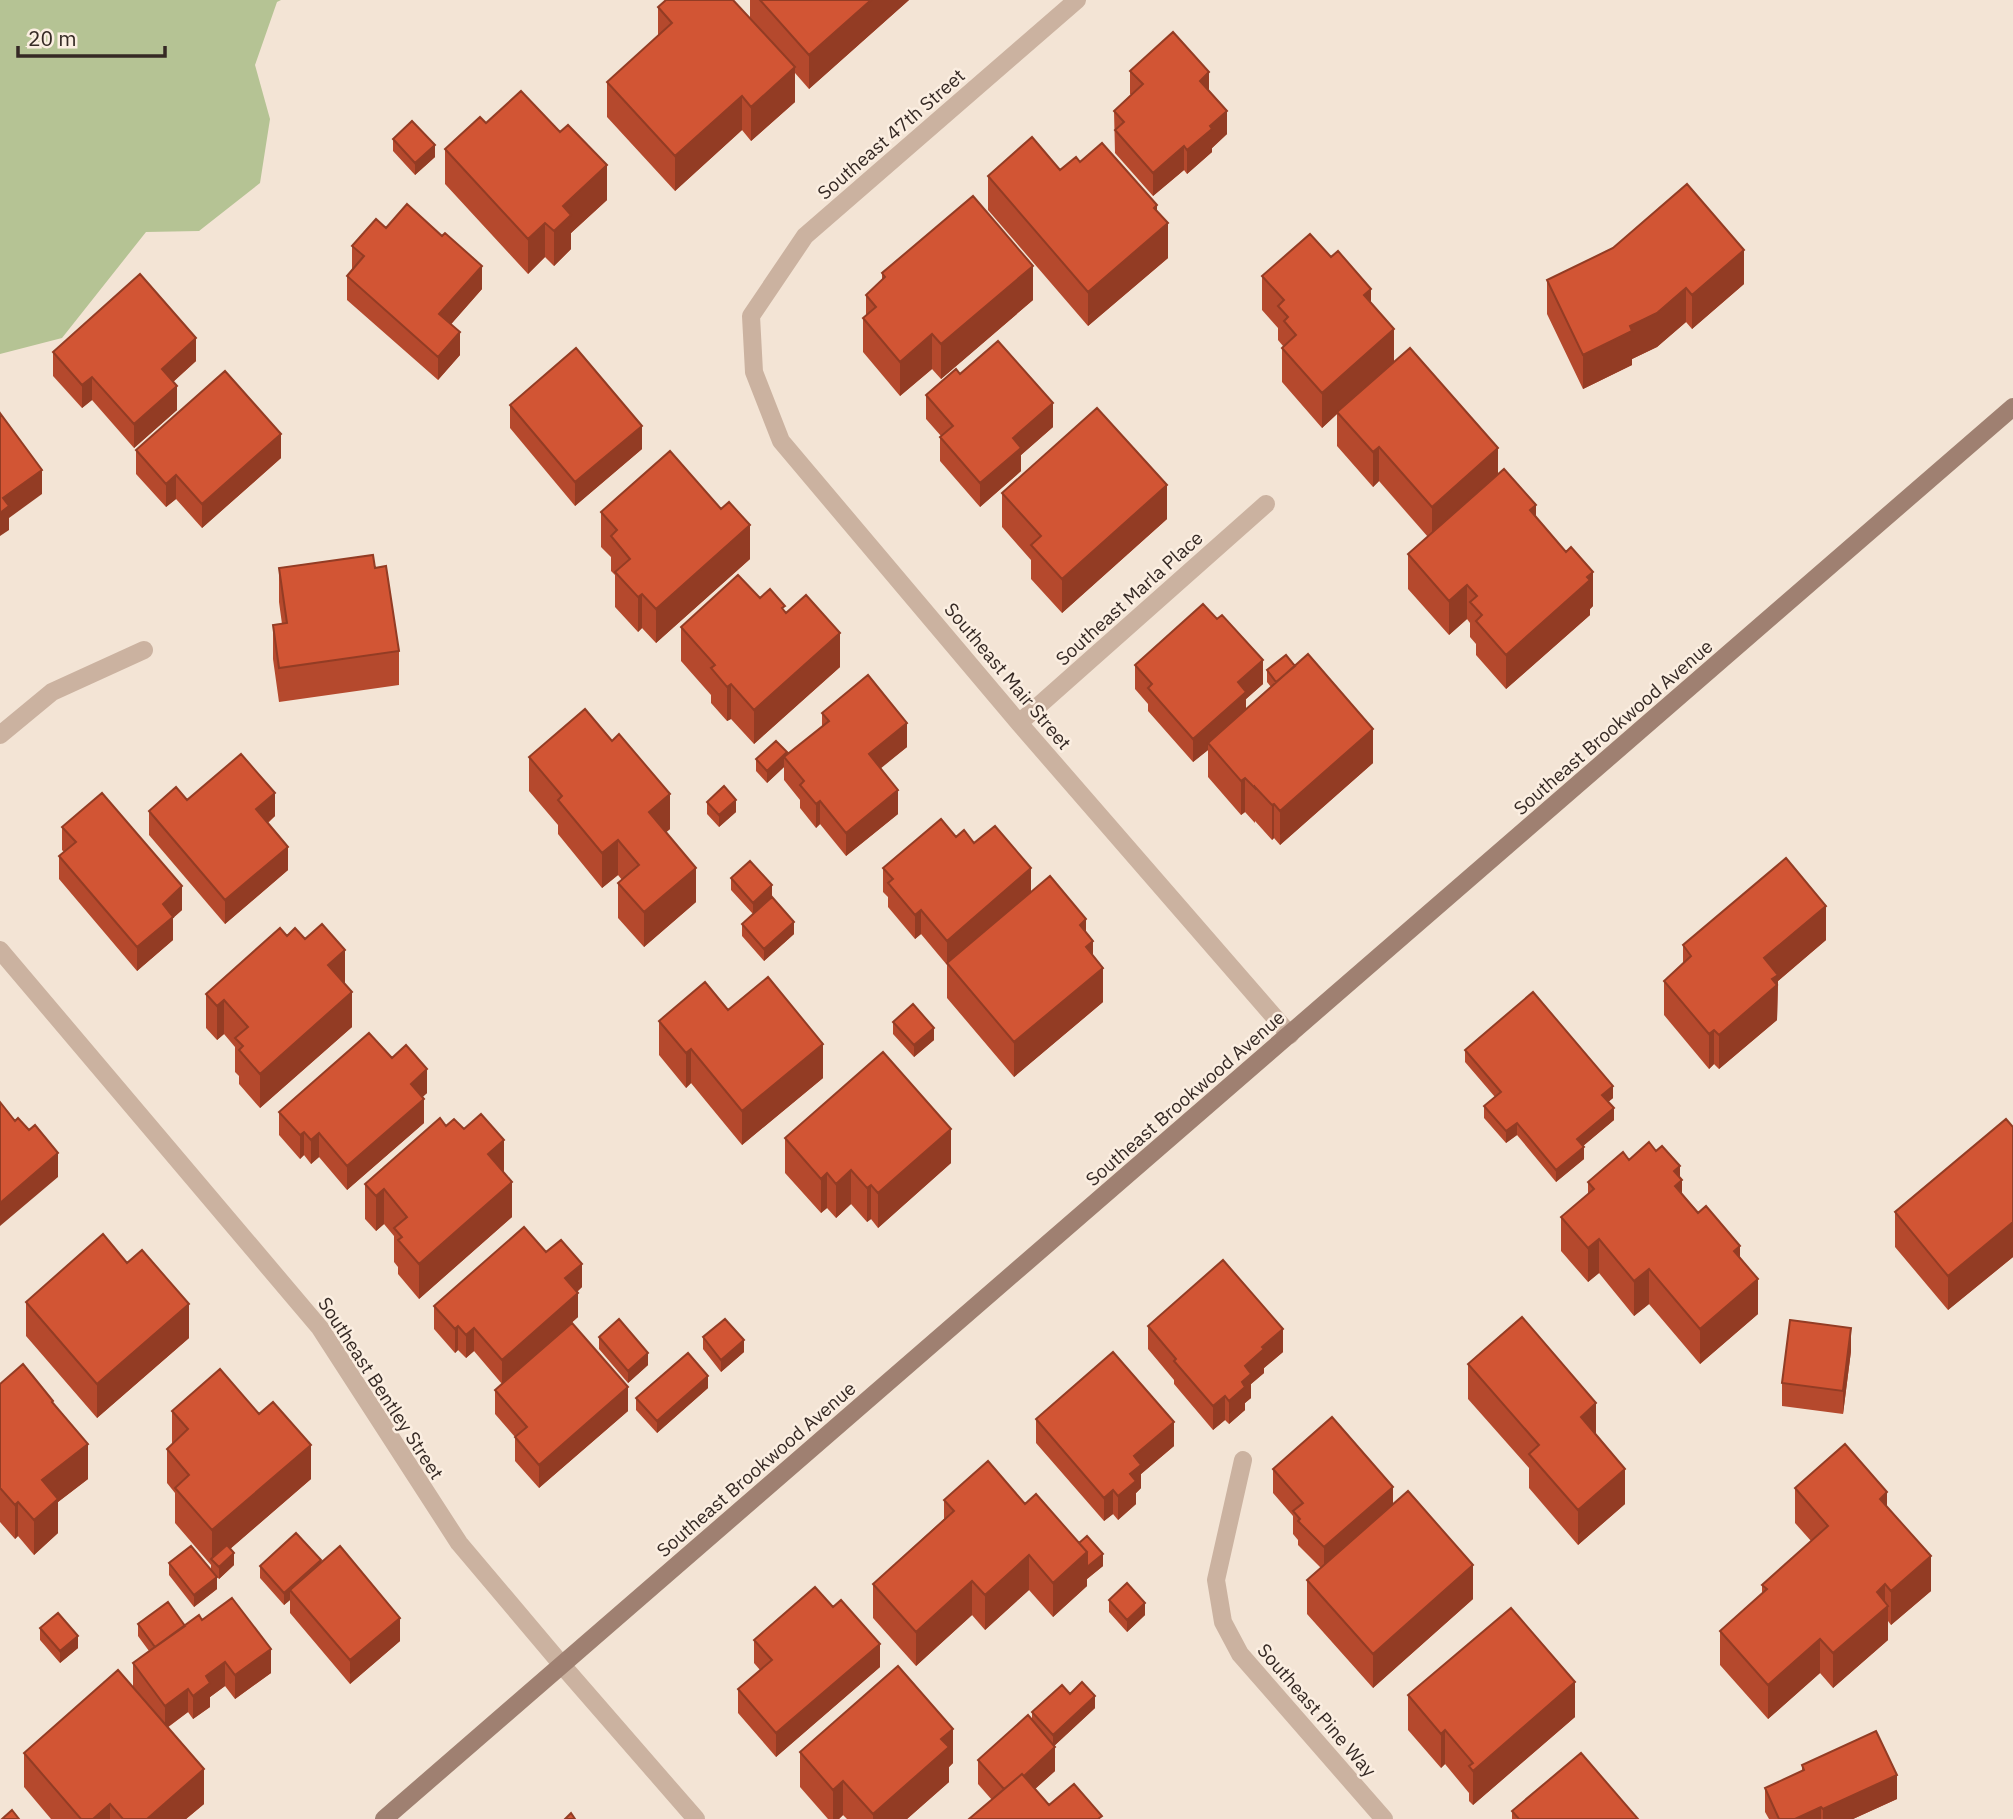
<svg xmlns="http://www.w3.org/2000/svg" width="2013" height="1819" viewBox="0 0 2013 1819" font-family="'IBM Plex Sans',sans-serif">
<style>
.green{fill:#b5c394}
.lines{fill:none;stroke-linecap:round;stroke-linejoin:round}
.minor{stroke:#cbb2a0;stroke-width:18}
.tertiary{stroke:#cbb2a0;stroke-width:18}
.secondary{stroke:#9f8071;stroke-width:18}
.wall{fill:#b5492d}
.shaded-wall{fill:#933c24}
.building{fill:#d25534;stroke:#933c24;stroke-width:2}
.labels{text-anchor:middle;stroke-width:5;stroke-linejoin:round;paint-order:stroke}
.street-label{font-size:19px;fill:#352924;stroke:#fbeee1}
</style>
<rect width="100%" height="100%" fill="#f3e4d5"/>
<path class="green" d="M0 0H281L277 2 255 65 270 119 260 183 199 231 146 232 62 338 0 354Z"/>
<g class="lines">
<path class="minor" d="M1077 0 805 236 751 316 754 372 781 441 1019 723 1290 1035
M1019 723 1266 504
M0 735 52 692 144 650
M0 950 320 1328 459 1543 562 1665
M1243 1460 1216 1580 1223 1622 1240 1654 1384 1819"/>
<path class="tertiary" d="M562 1665 696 1819"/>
<path class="secondary" d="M384 1819 2013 407"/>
</g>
<path class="wall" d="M750 0H909L809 89 795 73V102L751 141 742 130 675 191 607 117V82L658 36V7L750 18Z
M1130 71 1209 92 1227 134 1212 148V152L1187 174 1184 170 1153 196 1115 153 1114 111 1131 95 1130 94Z
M486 123 607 200 571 233V249L554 266 545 257 528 274 445 184V149Z
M393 139 435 157 415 175 393 151Z
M1080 162 1157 210 1168 258 1088 326 988 210V176L1060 170Z
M386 228 482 289 451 324 460 355 438 380 347 300V276L352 270V246Z
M882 273 1033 300 941 379 932 369 900 396 863 352V318L866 316V295L882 281Z
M1262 276 1371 303 1394 362 1536 517 1593 606 1590 609V615L1506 689 1476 655V644L1470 637V623L1467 619 1449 635 1408 589V554L1428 537 1379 481 1373 487 1337 446V414L1322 428 1282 382V348L1283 346 1278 340V328L1262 310Z
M1547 280 1744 284 1692 329 1686 322 1657 347 1632 359V365L1583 389 1547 314Z
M53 352 196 361 173 382 177 410 134 448 92 400 82 408 53 376Z
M960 374 1053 427 1021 455V471L980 507 940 461V437L941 436 926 419V395Z
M510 405 642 449 575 506 510 428Z
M136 450 281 458 202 528 176 499 166 507 136 474Z
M1002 493 1167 519 1062 613 1031 579V560L1002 527Z
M601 512 750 559 656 643 642 628 638 632 615 607V575L611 571V557L601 547Z
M279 568H375L399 651V685L279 702 273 659V625L282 624 279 602Z
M760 598 785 612 840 667 754 744 731 719 727 721 711 703V695L681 661V627Z
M1135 665 1263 684 1246 699V709L1271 687 1267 682V670L1373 763 1280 845 1274 838 1272 840 1255 821V823L1245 812 1241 815 1208 777V750L1193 762 1148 711V704L1135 689Z
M822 713 907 747 880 768 898 814 846 856 820 824 816 828 800 808V800L784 780V767L767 783 756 771V759L787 755 822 727Z
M529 757 670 829 666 832 696 902 644 947 618 918V883L622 880 618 875 602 888 558 834V825L529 791Z
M187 800 275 816 268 823 288 870 225 924 149 835V811Z
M707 802 736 812 719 827 707 814Z
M62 827 182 910 173 918V940L137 971 59 879V856L64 852 62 850Z
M956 837 974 843 1031 892 1001 918 1086 933 1093 956 1103 1002 1014 1077 947 998V965L921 934 915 939 888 907V897L883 892V868Z
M731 878 772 897 794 934 764 961 742 936V924L753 914 731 890Z
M287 936 345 984 352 1027 260 1108 239 1084V1076L235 1072V1047L224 1034 217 1040 206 1028V994Z
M1826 940 1778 981 1777 1020 1719 1069 1714 1064 1709 1069 1664 1015V981L1683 964V945Z
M728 1010 823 1078 742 1145 691 1083 686 1088 659 1055V1021Z
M893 1022 934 1040 914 1057 893 1034Z
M1465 1050 1613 1098 1608 1102 1614 1120 1583 1146 1584 1159 1556 1182 1517 1135 1506 1143 1484 1118V1106L1495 1097 1465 1062Z
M392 1058 427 1093 422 1097 424 1123 347 1190 319 1157 311 1164 304 1155 300 1159 279 1135V1112Z
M446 1126 504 1173 512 1217 419 1299 398 1274V1267L394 1262V1236L384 1224 376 1231 365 1219V1184Z
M2013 1127V1257L1948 1310 1895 1247V1212Z
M785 1138 951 1163 878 1228 871 1219 867 1222 851 1204 836 1218 827 1208 821 1213 785 1173Z
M1629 1160 1680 1178 1682 1194 1740 1257 1758 1314 1700 1364 1649 1304 1634 1316 1599 1273 1588 1282 1561 1251V1217L1588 1194V1182Z
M546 1252 582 1287 577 1292 578 1317 502 1384 474 1351 466 1358 458 1350 455 1353 434 1329V1306Z
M127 1263 189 1338 97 1418 26 1336V1302Z
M1148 1326 1283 1352 1264 1368V1373L1251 1384V1398L1245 1403V1410L1229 1424 1225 1420 1213 1430 1174 1384V1380L1148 1349Z
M599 1337 648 1365 628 1383 599 1349Z
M703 1337 744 1352 721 1372 703 1349Z
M1851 1351 1843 1414 1782 1406V1383Z
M1468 1364 1596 1435 1625 1504 1578 1545 1529 1488V1468L1468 1399Z
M0 1384 53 1404 88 1479 58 1502V1533L34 1555 18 1536 15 1539 0 1522Z
M708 1388 657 1433 636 1410V1398Z
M495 1390 628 1411 539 1488 515 1461V1437L495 1414Z
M172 1411 311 1479 230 1549 234 1565 219 1579 212 1571 217 1589 194 1607 169 1575V1563L211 1571V1565L175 1523V1493L167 1483V1449L172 1444Z
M1036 1419 1174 1446 1141 1474V1488L1136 1493V1504L1118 1520 1113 1514 1104 1521 1036 1443Z
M1273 1469 1393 1505 1473 1599 1373 1688 1307 1614V1580L1321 1568 1298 1545V1540L1293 1534V1516L1273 1493Z
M1795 1488 1887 1507 1931 1591 1891 1625 1888 1621V1640L1833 1688 1820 1673 1768 1719 1720 1665V1631L1762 1594V1585L1811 1541 1795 1523Z
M944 1500 1025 1504 1079 1543 1103 1566 1087 1579V1586L1053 1617 1029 1590 985 1630 972 1615 916 1666 873 1618V1584L944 1519Z
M321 1562 400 1641 350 1684 290 1613V1600L284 1605 260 1578V1566Z
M1109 1600 1145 1615 1127 1632 1109 1612Z
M202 1620 271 1673 235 1699 225 1686 210 1697V1707L193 1719 188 1712 167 1728 204 1804 186 1819H51L24 1787V1753L142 1698 133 1687V1663L149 1651 138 1636V1624L185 1626Z
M40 1628 78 1648 60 1663 40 1640Z
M754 1640 880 1667 776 1757 738 1713V1689L760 1670 754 1663Z
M1070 1694 1095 1708 1054 1746 1055 1771 1035 1789 1049 1805 1102 1819 992 1800 978 1784V1760L1032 1720V1712Z
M1408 1695 1575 1717 1473 1805 1469 1801V1793L1445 1764 1441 1768 1408 1730Z
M800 1752 953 1763 949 1767V1782L907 1819H847L843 1815 839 1819H828L800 1787Z
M1802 1765 1897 1799 1853 1819H1769L1765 1812V1788L1802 1771Z
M1512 1811 1638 1819H1512Z"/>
<path class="shaded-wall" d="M871 0H909L809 89V55Z
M795 67V102L751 141V107Z
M1209 72V96L1200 81Z
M742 96V130L675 191V156Z
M1227 111V134L1212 148V152L1187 174V150L1210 126Z
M435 145V157L415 175V163Z
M1184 146V170L1153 196V173Z
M607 165V200L571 233V249L554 266V231L563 206Z
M1157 205V233L1168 223V258L1088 326V292Z
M545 223V257L528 274V239Z
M1744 250V284L1692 329V295Z
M482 266V289L439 338V314Z
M1033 266V300L941 379V344Z
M1686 288V322L1657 347 1632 359V365L1583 389V355L1630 326Z
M1371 289V323L1364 295Z
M1394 329V363L1337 412V414L1322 428V393Z
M460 332V355L438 380V357Z
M932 334V369L900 396V362Z
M196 338V361L162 392V369Z
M92 377V400L82 408V385Z
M177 386V410L134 448V424Z
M1053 403V427L1021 455V471L980 507V483L1013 438Z
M642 426V449L575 506V482Z
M281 434V458L202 528V504Z
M1379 447V481L1373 487V452Z
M1498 448V483L1432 541V507Z
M42 470V494L9 518V530L0 536V513L3 498Z
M176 475V499L166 507V484Z
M1167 485V519L1062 613V579Z
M1536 505V539L1530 510Z
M750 525V559L656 643V609Z
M1593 572V606L1590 609V615L1506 689V655Z
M1467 585V619L1449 635V601Z
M642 594V628L638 632V597Z
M840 633V667L754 744V710Z
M1263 660V684L1246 699V716L1208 743V750L1193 762V739L1238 682Z
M731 684V719L727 721V687Z
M907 723V747L869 778V754Z
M1373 729V763L1280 845V811Z
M787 752V760L784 757V767L767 783V771Z
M1245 778V812L1241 815V781Z
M898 790V814L846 856V833Z
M275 793V816L256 832V809Z
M670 794V829L649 847V812Z
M736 800V812L719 827V815Z
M820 801V824L816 828V804Z
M1274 804V838L1272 840V805Z
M618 840V875L602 888V853Z
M288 847V870L225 924V900Z
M696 868V902L644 947V912Z
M1031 868V892L947 965V941Z
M772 885V897L753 915V903Z
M182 886V910L173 918V940L137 971V947L163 904Z
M1826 906V940L1778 981 1777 1020 1719 1069V1035L1764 958Z
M921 910V934L915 939V915Z
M1086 919V947L1093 941V975L1080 925Z
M794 922V934L764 961V949Z
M345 950V985L328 965Z
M1103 968V1002L1014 1077V1042Z
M352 992V1027L260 1108V1074Z
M224 1000V1034L217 1040V1006Z
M934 1028V1040L914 1057V1045Z
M1714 1030V1064L1709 1069V1034Z
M823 1044V1078L742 1145V1111Z
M691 1049V1083L686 1088V1053Z
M427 1069V1093L411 1108V1084Z
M1613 1086V1098L1602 1107V1095Z
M424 1099V1123L347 1190V1166Z
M1614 1108V1120L1577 1151V1139Z
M1517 1123V1135L1506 1143V1131Z
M951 1129V1163L878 1228V1193Z
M304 1132V1155L300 1159V1135Z
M319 1133V1157L311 1164V1140Z
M504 1140V1175L488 1154Z
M1584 1147V1159L1556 1182V1170Z
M58 1153V1177L0 1226V1203Z
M1680 1166V1182L1682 1180V1214L1675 1220 1674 1171Z
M851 1170V1204L836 1218V1184Z
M827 1173V1208L821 1213V1179Z
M512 1182V1217L419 1299V1264Z
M871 1185V1219L867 1222V1188Z
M384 1189V1224L376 1231V1196Z
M2013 1222V1257L1948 1310V1276Z
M1599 1239V1273L1588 1282V1248Z
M1740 1246V1281L1734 1251Z
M582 1264V1287L565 1302V1278Z
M1649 1269V1304L1634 1316V1281Z
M1758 1279V1314L1700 1364V1329Z
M578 1293V1317L502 1384V1360Z
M189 1304V1338L97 1418V1384Z
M458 1326V1350L455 1353V1329Z
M474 1328V1351L466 1358V1335Z
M1851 1328V1351L1843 1414V1391Z
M1283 1329V1352L1264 1368V1373L1251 1384V1398L1245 1403V1410L1229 1424V1401L1242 1382 1245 1366 1262 1347Z
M744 1340V1352L721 1372V1360Z
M648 1353V1365L628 1383V1371Z
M708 1376V1388L657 1433V1421Z
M628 1387V1411L539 1488V1465Z
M1225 1396V1420L1213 1430V1406Z
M1596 1403V1438L1581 1417Z
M1174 1422V1446L1141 1474V1488L1136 1493V1504L1118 1520V1496L1130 1474 1134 1456Z
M88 1444V1479L58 1502V1533L34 1555V1520L42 1480Z
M311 1445V1479L215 1562 212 1559V1530Z
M1625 1469V1504L1578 1545V1510Z
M1393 1487V1511L1324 1571V1547Z
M1113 1490V1514L1104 1521V1498Z
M1887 1492V1526L1880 1499Z
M18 1502V1536L15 1539V1505Z
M1087 1552V1586L1053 1617V1583Z
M234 1553V1565L219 1579V1567Z
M1103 1554V1566L1087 1579V1567Z
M1029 1555V1590L985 1630V1595Z
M1931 1556V1591L1891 1625V1591Z
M321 1560V1572L290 1590V1600L284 1605V1593Z
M1473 1565V1599L1373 1688V1654Z
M217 1577V1589L194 1607V1595Z
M972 1581V1615L916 1666V1632Z
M1885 1584V1608L1888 1606V1640L1833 1688V1653L1877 1592Z
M1145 1603V1615L1127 1632V1620Z
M400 1618V1641L350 1684V1660Z
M78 1636V1648L60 1663V1651Z
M1820 1639V1673L1768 1719V1685Z
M880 1644V1667L776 1757V1733Z
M271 1649V1673L235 1699V1675Z
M225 1662V1686L210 1697V1707L193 1719V1696L206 1676Z
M1575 1682V1717L1473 1805V1771Z
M188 1689V1712L165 1729V1706Z
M1095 1696V1708L1053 1747V1735Z
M953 1729V1763L949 1767V1782L907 1819H873V1814L941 1739Z
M1445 1730V1764L1441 1768V1734Z
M1055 1747V1771L1006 1815V1792Z
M204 1769V1804L186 1819H147Z
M1897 1775V1799L1853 1819H1823V1809Z
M843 1781V1815L839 1819H833V1790Z
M110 1804V1819H93Z
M1821 1807V1819H1795Z"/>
<path class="building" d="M666 0H733L795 67 751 107 742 96 675 156 607 82 672 23 658 7Z
M760 0H871L809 55Z
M1173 32 1209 72 1200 81 1227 111 1210 126 1212 129 1187 150 1184 146 1153 173 1115 130 1124 122 1114 111 1143 84 1130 71Z
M521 91 560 132 568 125 607 165 563 206 571 215 554 231 545 223 528 239 445 149 480 117 486 123Z
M412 121 435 145 415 163 393 139Z
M1032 137 1060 170 1076 157 1080 162 1102 143 1157 205 1154 208 1168 223 1088 292 988 176Z
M1687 184 1744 250 1692 295 1686 288 1657 313 1630 326 1632 331 1583 355 1547 280 1613 248Z
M973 196 1033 266 941 344 932 334 900 362 863 318 876 307 866 295 885 277 882 273Z
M407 204 442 236 445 233 482 266 439 314 460 332 438 357 347 276 364 256 352 246 376 219 386 228Z
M1310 234 1331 257 1338 251 1371 289 1364 295 1394 329 1322 393 1282 348 1296 335 1284 321 1288 317 1278 306 1284 300 1262 276Z
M140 274 196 338 162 369 177 386 134 424 92 377 82 385 53 352Z
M998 341 1053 403 1013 438 1021 448 980 483 940 437 953 426 926 395 956 369 960 374Z
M576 348 642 426 575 482 510 405Z
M1410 348 1498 448 1432 507 1379 447 1373 452 1337 412Z
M225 371 281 434 202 504 176 475 166 484 136 450Z
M1097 408 1167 485 1062 579 1031 545 1041 536 1002 493Z
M0 413 42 470 3 498 9 506 0 513Z
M670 451 721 509 729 502 750 525 656 609 642 594 638 597 615 572 630 559 611 536 617 530 601 512Z
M1504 469 1536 505 1530 510 1566 552 1571 547 1593 572 1587 577 1590 580 1506 655 1476 621 1482 615 1470 602 1477 596 1467 585 1449 601 1408 554Z
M373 555 375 568 386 566 399 651 279 668 273 625 287 623 279 568Z
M738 575 760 598 770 589 785 606 782 608 786 613 806 595 840 633 754 710 731 684 727 687 711 668 715 665 681 627Z
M1203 604 1217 619 1222 615 1263 660 1238 682 1246 692 1193 739 1148 688 1152 684 1135 665Z
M1308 654 1373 729 1280 811 1274 804 1272 805 1255 787V788L1245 778 1241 781 1208 743Z
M1286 655 1295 666 1276 682 1267 670Z
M868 675 907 723 869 754 898 790 846 833 820 801 816 804 800 785 804 781 784 757 829 721 822 713Z
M585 709 612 741 619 734 670 794 649 812 696 868 644 912 618 883 639 865 618 840 602 853 558 800 562 796 529 757Z
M776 741 787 752 767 771 756 759Z
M241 754 275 793 256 809 288 847 225 900 149 811 176 787 187 800Z
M724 786 736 800 719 815 707 802Z
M102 793 182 886 163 904 173 917 137 947 59 856 76 842 62 827Z
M941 819 956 837 964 830 974 843 995 826 1031 868 947 941 921 910 915 915 888 883 893 879 883 868Z
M1786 858 1826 906 1764 958 1778 975 1772 979 1777 985 1719 1035 1714 1030 1709 1034 1664 981 1691 956 1683 945Z
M750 861 772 885 753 903 731 878Z
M1050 876 1086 919 1080 925 1093 941 1086 947 1103 968 1014 1042 947 963Z
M772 897 794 922 764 949 742 924Z
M322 924 345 950 328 965 352 992 260 1074 239 1050 243 1046 235 1038 248 1027 224 1000 217 1006 206 994 280 928 287 936 295 928 305 939Z
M768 977 823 1044 742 1111 691 1049 686 1053 659 1021 705 982 728 1010Z
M1533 992 1613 1086 1602 1095 1614 1108 1577 1139 1584 1147 1556 1170 1517 1123 1506 1131 1484 1106 1501 1092 1465 1050Z
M913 1004 934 1028 914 1045 893 1022Z
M369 1033 392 1058 406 1045 427 1069 411 1084 424 1099 347 1166 319 1133 311 1140 304 1132 300 1135 279 1112Z
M883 1052 951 1129 878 1193 871 1185 867 1188 851 1170 836 1184 827 1173 821 1179 785 1138Z
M0 1102 15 1121 18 1118 29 1130 35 1125 58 1153 0 1203Z
M481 1114 504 1140 488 1154 512 1182 419 1264 398 1240 402 1237 394 1228 407 1217 384 1189 376 1196 365 1184 440 1118 446 1126 454 1119 464 1129Z
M2006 1119 2013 1127V1222L1948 1276 1895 1212Z
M1649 1142 1656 1151 1662 1146 1680 1166 1674 1171 1682 1180 1675 1186 1698 1213 1706 1206 1740 1246 1734 1251 1758 1279 1700 1329 1649 1269 1634 1281 1599 1239 1588 1248 1561 1217 1594 1189 1588 1182 1623 1152 1629 1160Z
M524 1227 546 1252 561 1240 582 1264 565 1278 578 1293 502 1360 474 1328 466 1335 458 1326 455 1329 434 1306Z
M103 1234 127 1263 142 1250 189 1304 97 1384 26 1302Z
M1223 1260 1283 1329 1262 1347 1264 1349 1245 1366 1251 1374 1242 1382 1245 1387 1229 1401 1225 1396 1213 1406 1174 1361 1176 1359 1148 1326Z
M1522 1317 1596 1403 1581 1417 1625 1469 1578 1510 1529 1454 1539 1445 1468 1364Z
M619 1319 648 1353 628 1371 599 1337Z
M725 1319 744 1340 721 1360 703 1337Z
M1790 1320 1851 1328 1843 1391 1782 1383Z
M572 1323 628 1387 539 1465 515 1437 527 1427 495 1390Z
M1113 1352 1174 1422 1134 1456 1141 1465 1130 1474 1136 1481 1118 1496 1113 1490 1104 1498 1036 1419Z
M688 1353 708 1376 657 1421 636 1398Z
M23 1364 53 1401 52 1402 88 1444 42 1480 58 1499 34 1520 18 1502 15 1505 0 1488V1384Z
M220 1369 259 1414 273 1402 311 1445 212 1530 175 1488 189 1475 167 1449 188 1429 172 1411Z
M1332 1417 1393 1487 1324 1547 1298 1521 1300 1519 1293 1511 1303 1503 1273 1469Z
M1845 1444 1887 1492 1880 1499 1931 1556 1891 1591 1885 1584 1877 1592 1888 1606 1833 1653 1820 1639 1768 1685 1720 1631 1767 1589 1762 1585 1828 1526 1795 1488Z
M988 1461 1025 1504 1036 1494 1087 1552 1053 1583 1029 1555 985 1595 972 1581 916 1632 873 1584 954 1511 944 1500Z
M1408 1491 1473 1565 1373 1654 1307 1580Z
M296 1533 321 1560 284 1593 260 1566Z
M1087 1536 1103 1554 1087 1567V1552L1079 1543Z
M227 1545 234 1553 219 1567 211 1559Z
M191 1546 217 1577 194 1595 169 1563Z
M340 1546 400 1618 350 1660 290 1590Z
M1127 1583 1145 1603 1127 1620 1109 1600Z
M815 1587 833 1607 841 1600 880 1644 776 1733 738 1689 772 1660 754 1640Z
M232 1598 271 1649 235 1675 225 1662 206 1676 210 1683 193 1696 188 1689 165 1706 133 1663 199 1615 202 1620Z
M168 1602 185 1626 155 1647 138 1624Z
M1511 1608 1575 1682 1473 1771 1469 1766 1473 1763 1445 1730 1441 1734 1408 1695Z
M58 1613 78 1636 60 1651 40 1628Z
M898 1666 953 1729 941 1739 949 1747 873 1814 843 1781 833 1790 800 1752Z
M118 1670 204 1769 147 1819H123L110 1804 93 1819H81L24 1753Z
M1082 1682 1095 1696 1053 1735 1032 1712 1062 1685 1070 1694Z
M1028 1715 1055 1747 1024 1776 1022 1774 1004 1789 978 1760Z
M1876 1731 1897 1775 1823 1809 1821 1807 1795 1819H1779L1765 1788 1804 1770 1802 1765Z
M1581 1753 1638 1819H1519L1512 1811Z
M1022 1774 1049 1805 1074 1784 1102 1816 1098 1819H969Z
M12 1810 19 1819H2Z
M571 1813 575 1819H565Z"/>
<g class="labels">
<g class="street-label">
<text transform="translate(891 134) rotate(-41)" y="7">Southeast 47th Street</text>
<text transform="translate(1129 598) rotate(-42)" y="7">Southeast Marla Place</text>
<text transform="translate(1008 676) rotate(50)" y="7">Southeast Mair Street</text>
<text transform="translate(1613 727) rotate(-41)" y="7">Southeast Brookwood Avenue</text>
<text transform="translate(1185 1098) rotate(-41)" y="7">Southeast Brookwood Avenue</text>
<text transform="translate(381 1388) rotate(57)" y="7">Southeast Bentley Street</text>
<text transform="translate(756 1469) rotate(-41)" y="7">Southeast Brookwood Avenue</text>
<text transform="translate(1317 1710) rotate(49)" y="7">Southeast Pine Way</text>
</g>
</g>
<path d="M18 46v10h147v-10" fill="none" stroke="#352924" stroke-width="3.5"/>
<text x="28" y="46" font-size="21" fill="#352924" stroke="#fbeee1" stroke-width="5" paint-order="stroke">20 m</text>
</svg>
